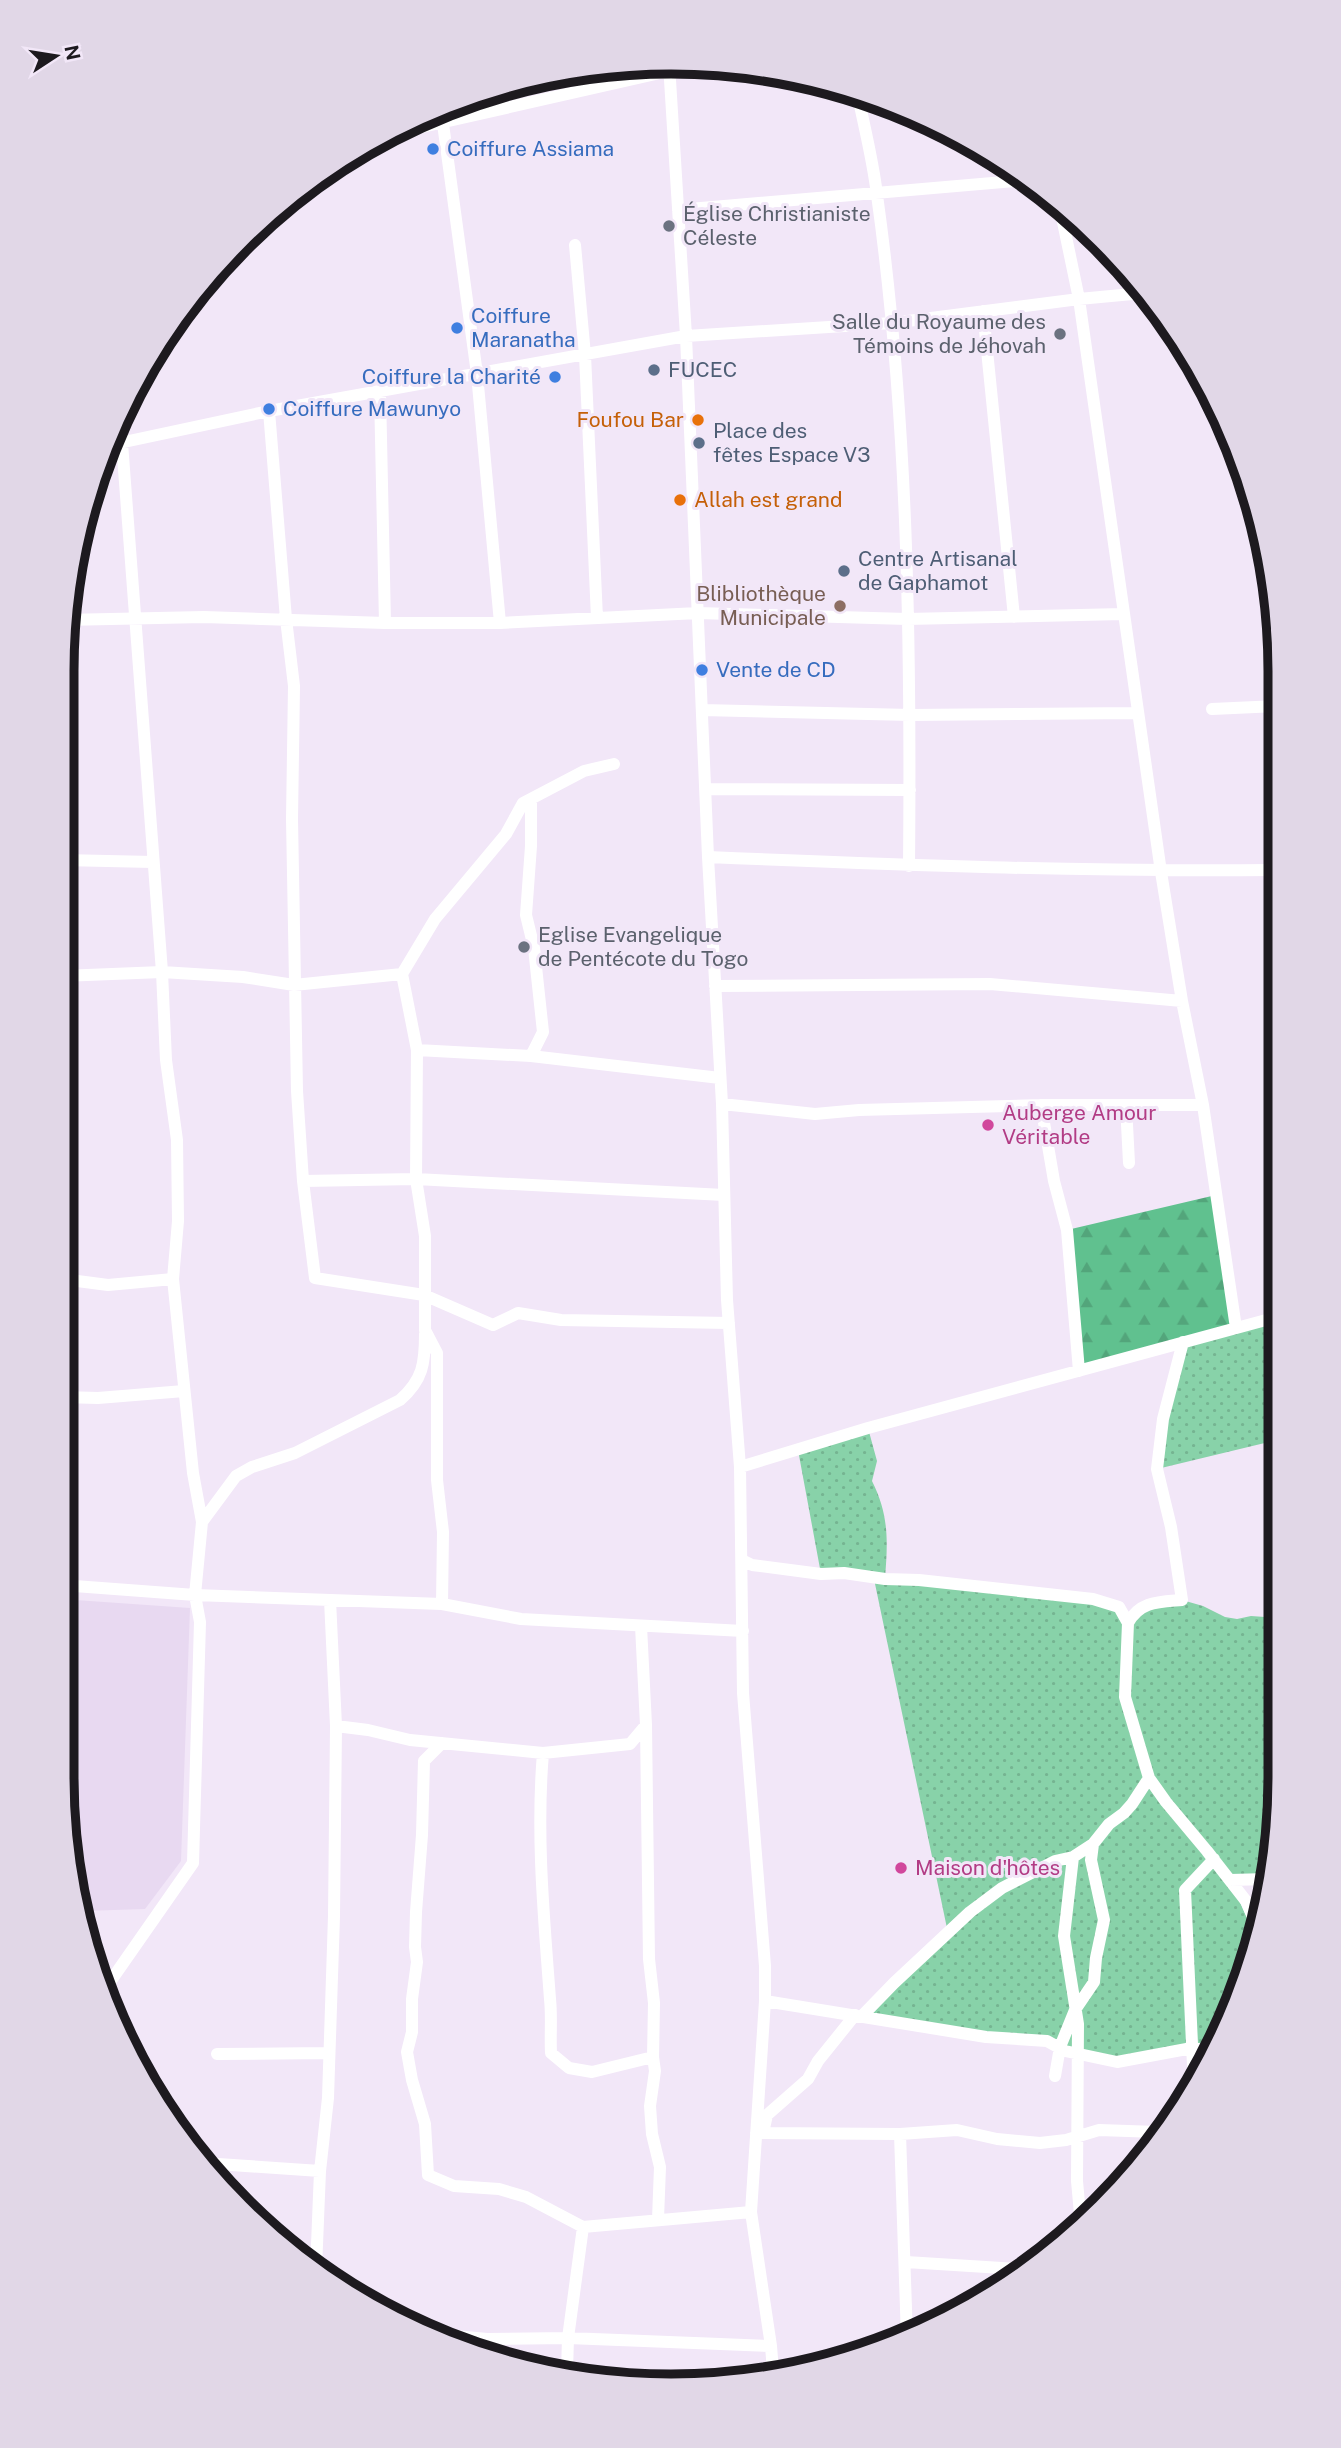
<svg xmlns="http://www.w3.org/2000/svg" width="1341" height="2448" viewBox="0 0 1341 2448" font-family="'Public Sans',sans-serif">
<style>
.built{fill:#e8d9f1}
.grass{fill:url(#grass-dots)}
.forest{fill:url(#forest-firs)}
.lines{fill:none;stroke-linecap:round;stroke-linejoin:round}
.minor{stroke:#fff;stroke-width:12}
.shop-dot{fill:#3f7fe0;stroke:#f2e7f8;stroke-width:2.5}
.worship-dot{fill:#6b7280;stroke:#f2e7f8;stroke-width:2.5}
.service-dot{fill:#5c6f8a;stroke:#f2e7f8;stroke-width:2.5}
.food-dot{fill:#e8710a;stroke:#f2e7f8;stroke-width:2.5}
.education-dot{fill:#8d6e63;stroke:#f2e7f8;stroke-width:2.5}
.hotel-dot{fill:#d1479c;stroke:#f2e7f8;stroke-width:2.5}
.labels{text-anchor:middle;stroke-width:6;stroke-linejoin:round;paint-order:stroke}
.shop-label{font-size:21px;fill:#366cbe;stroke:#f2e7f8;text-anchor:start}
.worship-label{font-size:21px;fill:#5b616d;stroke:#f2e7f8;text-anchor:start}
.service-label{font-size:21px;fill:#4e5e75;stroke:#f2e7f8;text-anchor:start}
.food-label{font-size:21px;fill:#c56008;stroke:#f2e7f8;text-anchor:end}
.education-label{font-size:21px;fill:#785e54;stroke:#f2e7f8;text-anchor:end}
.hotel-label{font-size:21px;fill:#b23c85;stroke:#f2e7f8;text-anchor:start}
.rim{fill:none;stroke:#1d1a1f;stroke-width:9}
</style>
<defs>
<pattern id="grass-dots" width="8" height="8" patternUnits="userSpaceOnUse" patternTransform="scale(1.75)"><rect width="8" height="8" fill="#88d2a9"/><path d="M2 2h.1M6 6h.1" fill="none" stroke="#75b491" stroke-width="1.8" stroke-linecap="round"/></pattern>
<pattern id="forest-firs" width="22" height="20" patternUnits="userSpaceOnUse" patternTransform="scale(1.75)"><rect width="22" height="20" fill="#60c18f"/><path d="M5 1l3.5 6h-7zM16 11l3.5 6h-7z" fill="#53a57b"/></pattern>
</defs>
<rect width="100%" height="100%" fill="#f2e7f8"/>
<path class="built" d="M61 1599 190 1608 181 1861 145 1909 83 1911 61 1777Z"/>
<path class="grass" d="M1277 1317V1440L1157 1469 1183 1342Z
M868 1428 877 1461 872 1481C889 1515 888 1541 885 1578L1119 1607 1128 1623 1144 1605 1182 1600 1203 1606 1225 1617 1237 1619 1251 1616 1278 1618V1817L1269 1873 1230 1881 1257 1939 1213 2047 1117 2062 1047 2041 862 2016 948 1933 874 1579 821 1574 798 1450Z"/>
<path class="forest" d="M1216 1195 1236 1328 1079 1371 1067 1230Z"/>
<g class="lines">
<path class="minor" d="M669 64 686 336 708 857 722 1104 727 1300 740 1467 743 1693 765 1966V2001L751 2212 771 2346 773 2371
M857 91C864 126 873 160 877 195 908 417 911 643 909 866
M441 109 477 374 500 623
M382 136 669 71 709 65
M1059 203 1079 299 1161 872 1182 1001 1203 1105 1236 1328
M678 210 1026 180
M575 245 585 355 597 618
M983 311 1014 617
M380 392 385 623
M122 443 162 972 166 1060 177 1140 178 1221 173 1279 193 1473 202 1522
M110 445 269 411
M64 620 204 617 385 623H500L698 613 907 619 1123 614
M1212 709 1275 706
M702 710 911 715 1137 713
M705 789 910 790
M708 857C897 865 1086 872 1275 870
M62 860 153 862
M62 976 162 972 243 977 294 985 402 974
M715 986 990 984 1182 1001
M417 1050 531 1056 720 1078
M531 1056 543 1032 534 948 526 915 531 846V799
M722 1104 815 1114 859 1110 1041 1105H1203
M1041 1105 1054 1181 1067 1230 1079 1371
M1126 1105 1129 1163
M303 1181 416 1179 724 1195
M62 1279 108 1285 173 1279
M1271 1319 1277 1344
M729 1323 561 1320 518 1313 493 1325 424 1295 315 1278 303 1181 297 1091 292 819 294 686 286 619 269 411 686 336 892 323 1079 299 1143 293
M1183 1342 1163 1419 1157 1469 1171 1527 1182 1600C1159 1602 1140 1601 1128 1623L1125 1697 1149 1778 1166 1802 1207 1851 1246 1901 1255 1922 1258 1938
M62 1397 98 1398 184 1391
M740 1467 868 1428 1277 1317
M742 1560 752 1565 821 1574 844 1573 885 1579 919 1580 1093 1599 1119 1607 1128 1623
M61 1585 195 1595 442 1604 521 1619 743 1631
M442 1604 443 1532 437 1480V1353L425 1330V1236L416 1179 417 1050 402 974 435 919 506 834 523 803 584 771 614 764
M641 1626 646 1725 649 1959 654 2003 653 2057 655 2071 650 2106 652 2134 660 2167 658 2219
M336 1726 368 1730 410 1740 543 1753 630 1744 646 1725
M442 1743 424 1761 422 1835 416 1912 415 1947 417 1962 412 1999V2032L407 2052 412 2080 425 2124 428 2175 454 2186 499 2189 526 2197 583 2227 751 2212
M543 1753C536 1835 544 1918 550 1999 552 2017 550 2035 551 2053L569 2068 592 2072 653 2057
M1073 1857 1064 1936 1078 2024 1077 2181 1081 2225
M1230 1880 1268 1879
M103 1992 193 1863 200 1622 195 1595 202 1522 236 1476 252 1467 295 1453 400 1400C423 1380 425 1363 425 1334
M765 2001 986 2037 1047 2041 1065 2051 1117 2062 1192 2048 1204 2050 1212 2049
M862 2016 894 1983 970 1912 1002 1888 1055 1861 1073 1857 1093 1844 1109 1824 1124 1813 1132 1804 1149 1778
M217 2054 329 2053
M1055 2076 1060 2047 1075 2010 1094 1982 1096 1958 1104 1920 1091 1860 1093 1844
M1194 2088 1185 1890 1214 1859
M756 2133 900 2134 957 2130 997 2139 1040 2143 1066 2140 1099 2130 1157 2132
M763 2133 767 2115 808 2079 818 2061 855 2015
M900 2134 907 2338
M203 2163 320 2171
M906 2262 1018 2269
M316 2269 320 2171 328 2098 334 1916 336 1726 330 1600
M445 2335 487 2339 568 2338 771 2346
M567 2371 568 2338 583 2227"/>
</g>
<g class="shop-dot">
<circle cx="433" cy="149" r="7"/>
<circle cx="457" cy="328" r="7"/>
<circle cx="555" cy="377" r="7"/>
<circle cx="269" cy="409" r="7"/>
<circle cx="702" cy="670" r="7"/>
</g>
<g class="worship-dot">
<circle cx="669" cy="226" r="7"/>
<circle cx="1060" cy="334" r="7"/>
<circle cx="524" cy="947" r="7"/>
</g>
<g class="service-dot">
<circle cx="654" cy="370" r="7"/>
<circle cx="699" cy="443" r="7"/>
<circle cx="844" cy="571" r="7"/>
</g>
<g class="food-dot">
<circle cx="698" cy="420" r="7"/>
<circle cx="680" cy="500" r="7"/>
</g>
<circle class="education-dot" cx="840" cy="606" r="7"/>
<g class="hotel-dot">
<circle cx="988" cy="1125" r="7"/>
<circle cx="901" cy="1868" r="7"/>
</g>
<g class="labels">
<g class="shop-label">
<text x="447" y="156">Coiffure Assiama</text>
<text x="471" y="323">Coiffure<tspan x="471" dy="24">Maranatha</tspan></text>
<text x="541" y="384" text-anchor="end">Coiffure la Charité</text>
<text x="283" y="416">Coiffure Mawunyo</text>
<text x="716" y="677">Vente de CD</text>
</g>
<g class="worship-label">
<text x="683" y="221">Église Christianiste<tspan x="683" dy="24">Céleste</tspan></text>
<text x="1046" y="329" text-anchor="end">Salle du Royaume des<tspan x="1046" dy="24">Témoins de Jéhovah</tspan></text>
<text x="538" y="942">Eglise Evangelique<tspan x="538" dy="24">de Pentécote du Togo</tspan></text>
</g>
<g class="service-label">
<text x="668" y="377">FUCEC</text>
<text x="713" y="438">Place des<tspan x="713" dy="24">fêtes Espace V3</tspan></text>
<text x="858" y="566">Centre Artisanal<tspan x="858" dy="24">de Gaphamot</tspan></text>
</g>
<g class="food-label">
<text x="684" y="427">Foufou Bar</text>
<text x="694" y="507" text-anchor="start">Allah est grand</text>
</g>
<g class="education-label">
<text x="826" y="601">Blibliothèque<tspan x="826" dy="24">Municipale</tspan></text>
</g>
<g class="hotel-label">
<text x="1002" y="1120">Auberge Amour<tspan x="1002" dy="24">Véritable</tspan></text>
<text x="915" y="1875">Maison d'hôtes</text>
</g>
</g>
<path d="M0 0H1341V2448H0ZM671 74H671A597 597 0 0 1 1268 671V1777A597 597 0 0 1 671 2374H671A597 597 0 0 1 74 1777V671A597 597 0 0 1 671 74Z" fill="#e1d7e7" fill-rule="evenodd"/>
<path class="rim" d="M671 74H671A597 597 0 0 1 1268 671V1777A597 597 0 0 1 671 2374H671A597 597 0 0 1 74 1777V671A597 597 0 0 1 671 74Z"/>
<g transform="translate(56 56) rotate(78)" stroke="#f2e7f8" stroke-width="5" paint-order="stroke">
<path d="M0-5L12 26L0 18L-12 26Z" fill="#1d1a1f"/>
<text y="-10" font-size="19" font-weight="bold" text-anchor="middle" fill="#1d1a1f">N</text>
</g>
</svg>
